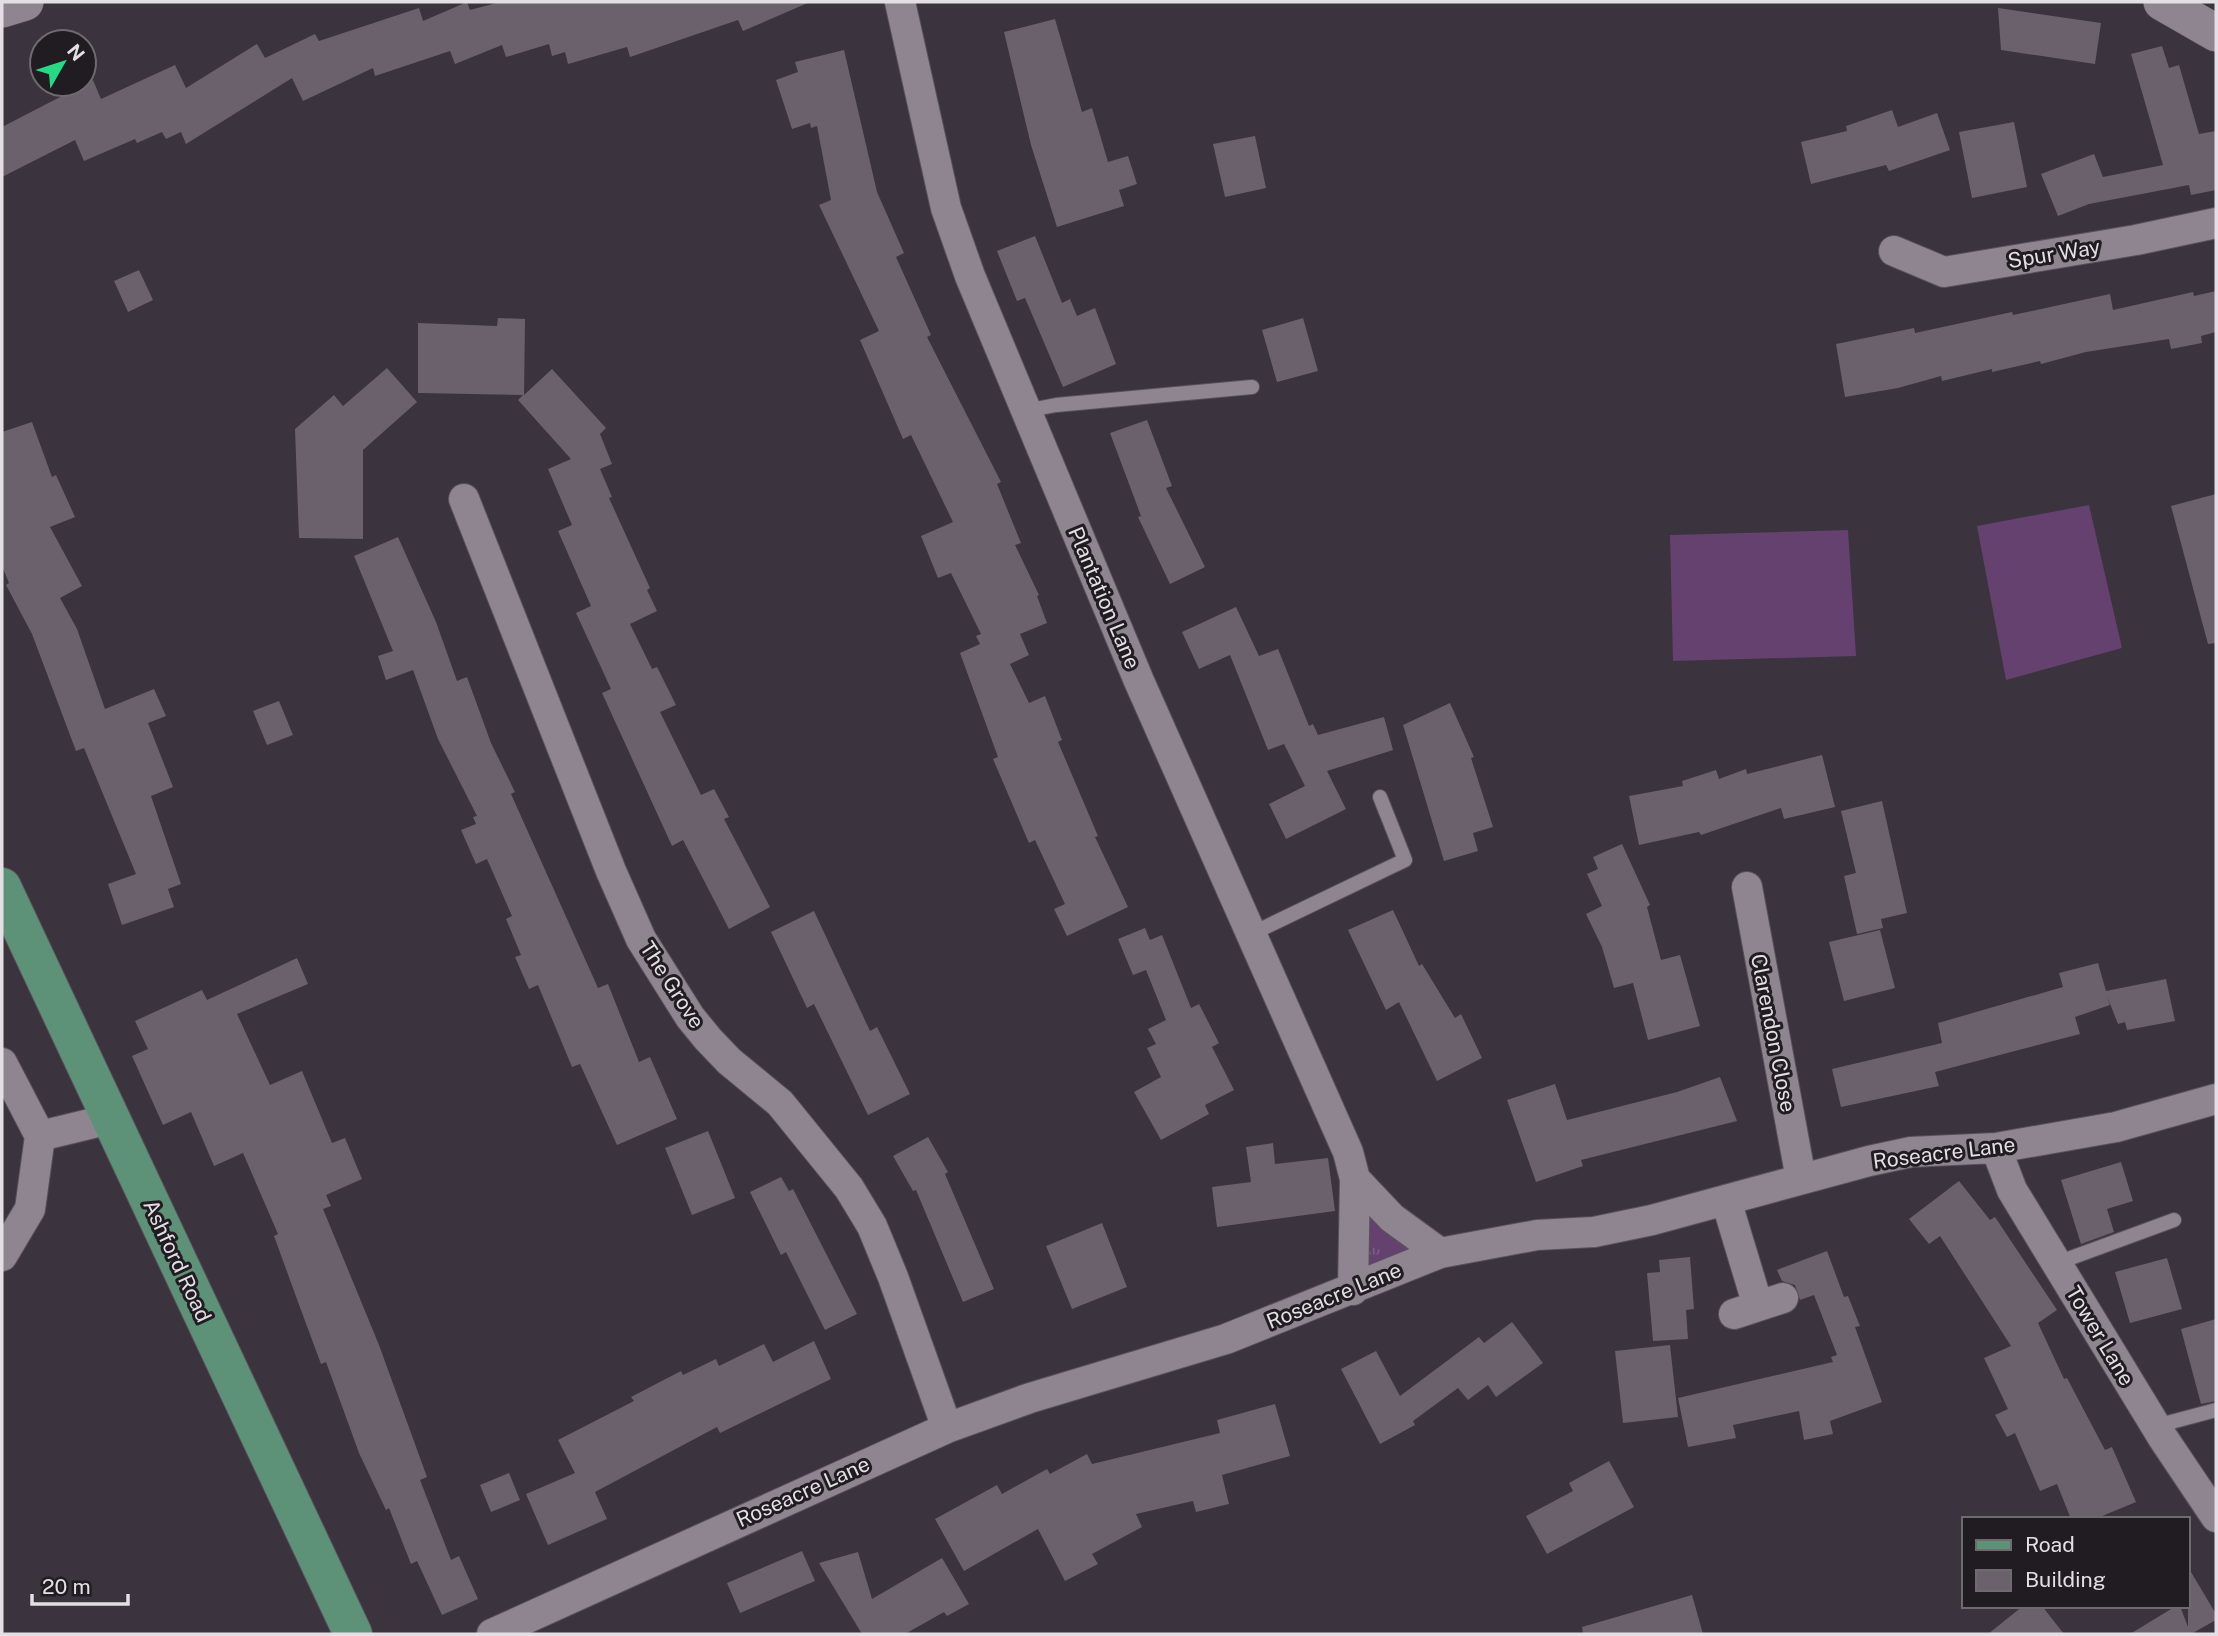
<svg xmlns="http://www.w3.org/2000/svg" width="2218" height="1636" viewBox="0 0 2218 1636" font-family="'Public Sans',sans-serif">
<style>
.grass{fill:url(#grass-tufts)}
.pitch{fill:#65416f}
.building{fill:#6a616d}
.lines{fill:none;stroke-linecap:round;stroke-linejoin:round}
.service-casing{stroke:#58525a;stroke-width:16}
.minor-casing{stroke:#58525a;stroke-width:32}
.tertiary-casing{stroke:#58525a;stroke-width:38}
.primary-casing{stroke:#58525a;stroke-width:40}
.service{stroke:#8f8591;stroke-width:14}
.minor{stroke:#8f8591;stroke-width:30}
.tertiary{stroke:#8f8591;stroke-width:37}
.primary{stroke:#5e9278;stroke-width:38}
.labels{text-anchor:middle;stroke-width:6;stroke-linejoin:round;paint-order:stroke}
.street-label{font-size:21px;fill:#e4dfe5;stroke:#201c21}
</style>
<defs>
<pattern id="grass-tufts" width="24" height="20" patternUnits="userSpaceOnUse" patternTransform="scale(1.75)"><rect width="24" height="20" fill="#65416f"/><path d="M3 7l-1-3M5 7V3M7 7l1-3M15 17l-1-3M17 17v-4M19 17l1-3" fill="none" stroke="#7b5c83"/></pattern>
</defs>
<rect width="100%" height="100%" fill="#3b333d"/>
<path class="grass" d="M1357 1202 1440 1253 1353 1290Z"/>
<path class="pitch" d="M2089 505 2122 648 2006 680 1977 526Z
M1848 530 1856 656 1673 661 1670 535Z"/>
<path class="building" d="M467 2 470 10 500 2H810L743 31 738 20 630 57 627 47 568 64 565 52 552 56 549 44 506 57 502 45 455 64 450 51 375 76 373 68 303 101 292 78 186 144 181 132 166 139 162 132 137 143 135 139 84 161 75 140 2 177V127L93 80 101 99 175 65 186 88 257 44 265 58 315 34 319 41 419 8 423 21Z
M1998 8 2101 23 2095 64 2001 50Z
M1055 19 1082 112 1092 108 1108 162 1128 156 1137 184 1119 190 1124 206 1057 227 1031 145 1004 32Z
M2162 46 2169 68 2179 65 2199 134 2216 131V190L2191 195 2189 185 2089 204 2058 216 2041 174 2094 154 2103 177 2163 165 2131 54Z
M844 50 877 192 904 253 896 257 931 335 927 337 1001 482 997 484 1021 543 1015 545 1039 595 1037 596 1047 623 1020 634 1029 655 1010 664 1029 703 1045 696 1062 740 1058 742 1098 836 1095 837 1128 907 1067 936 1054 909 1065 904 1035 840 1029 843 993 759 998 757 960 653 980 644 976 636 981 634 951 573 938 578 921 536 953 522 911 435 903 439 860 340 879 331 819 205 831 200 817 126 811 128 810 123 792 129 776 80 798 72 795 62Z
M1892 110 1898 127 1937 113 1950 150 1889 171 1886 165 1811 184 1801 142 1847 131 1846 126Z
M2014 122 2027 187 1972 198 1959 132Z
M1255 136 1266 188 1225 197 1213 144Z
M1035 236 1062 303 1070 299 1077 316 1095 308 1116 364 1063 387 1025 298 1017 301 997 251Z
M139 270 153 300 128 312 114 281Z
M2216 291V332L2201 336 2202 343 2171 349 2169 339 2086 352 2041 364 2040 361 1992 372V369L1942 381 1941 376 1898 388 1845 397 1836 344 1914 328 1915 333 2012 312 2013 315 2110 294 2113 310 2193 292 2194 296Z
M498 318 525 319 524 395 552 369 606 428 600 434 612 464 600 469 612 497 609 498 650 588 647 590 657 611 630 624 652 669 657 667 676 705 660 712 701 795 714 789 729 817 724 819 770 907 729 929 683 840 672 846 602 693 611 689 576 613 591 606 558 531 572 525 548 469 571 459 518 400 523 395 418 393V323L497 326Z
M1303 318 1318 371 1277 382 1262 330Z
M387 368 417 402 363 450V539L299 538 295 429 334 395 343 406Z
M1147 420 1172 486 1166 488 1205 567 1170 584 1138 517 1141 516 1110 433Z
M32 422 52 477 56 475 75 517 50 527 82 586 60 598 77 629 105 709 154 689 166 716 148 723 173 787 151 796 181 884 168 889 174 907 122 925 108 884 136 874 84 748 76 751 32 634 6 585 9 583 2 566V432Z
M2216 494V643L2208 644 2171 506Z
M398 537 436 622 457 681 467 677 491 743 515 792 511 794 598 988 608 984 639 1062 650 1057 677 1119 617 1145 580 1064 572 1067 538 985 529 989 515 957 521 955 506 919 512 916 487 859 476 864 461 830 476 824 473 817 477 816 438 739 413 670 386 680 378 656 393 651 354 556Z
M1236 607 1259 656 1278 649 1309 726 1313 724 1318 735 1384 717 1393 750 1327 771 1346 809 1286 839 1269 804 1305 786 1284 744 1268 750 1230 655 1199 669 1182 632Z
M279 701 293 735 267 745 253 711Z
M1450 703 1474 757 1471 758 1493 827 1473 833 1478 851 1444 861 1403 725Z
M1822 755 1835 807 1784 819 1781 808 1701 835 1699 832 1639 845 1629 796 1683 786 1682 781 1716 770 1719 779 1746 769 1747 774Z
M1882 801 1907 913 1881 919 1883 928 1857 934 1844 876 1856 873 1841 811Z
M1622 844 1650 905 1647 907 1661 960 1680 955 1700 1026 1648 1040 1633 983 1614 988 1602 947 1586 914 1602 906 1587 874 1598 869 1593 857Z
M1393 910 1419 966 1422 964 1455 1018 1461 1014 1482 1058 1437 1081 1399 1002 1386 1010 1348 930Z
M814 911 870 1031 877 1027 910 1094 868 1115 814 1004 807 1008 771 932Z
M1145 928 1150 940 1162 935 1191 1008 1199 1004 1219 1043 1212 1047 1234 1090 1205 1105 1209 1114 1161 1140 1134 1092 1161 1077 1147 1048 1156 1044 1148 1029 1166 1020 1146 970 1133 975 1118 939Z
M1880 930 1895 988 1844 1001 1829 942Z
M297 958 308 984 237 1014 270 1085 302 1071 332 1143 345 1138 362 1179 326 1195 331 1206 323 1209 379 1345 427 1477 420 1480 451 1560 459 1556 478 1599 442 1615 417 1561 411 1564 389 1508 386 1510 359 1453 326 1362 321 1364 298 1302 274 1236 278 1234 243 1153 214 1166 191 1112 163 1125 132 1056 148 1049 135 1021 202 990 207 1000Z
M2098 963 2106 991 2166 979 2175 1021 2127 1030 2125 1022 2118 1024 2107 996 2110 1005 2075 1017 2080 1034 1935 1072 1939 1086 1841 1107 1832 1069 1942 1043 1938 1023 2063 987 2059 973Z
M1720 1077 1737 1121 1581 1160 1583 1166 1536 1182 1507 1100 1555 1084 1567 1120 1677 1092Z
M708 1131 735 1198 692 1215 665 1148Z
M928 1137 948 1172 945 1174 994 1289 963 1302 916 1190 913 1191 893 1156Z
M1273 1143 1275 1164 1328 1158 1335 1211 1217 1227 1212 1187 1251 1182 1246 1147Z
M2121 1162 2133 1201 2107 1209 2114 1232 2081 1244 2061 1180Z
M781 1177 789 1191 793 1189 857 1314 825 1330 786 1252 781 1255 750 1192Z
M1959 1181 1990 1220 1995 1217 2057 1310 2038 1323 2064 1379 2067 1378 2105 1450 2112 1447 2136 1502 2095 1519H2071L2057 1484 2040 1491 2015 1433 2007 1437 1995 1415 2008 1409 1984 1358 2011 1346 1940 1236 1929 1244 1909 1219Z
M1102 1223 1127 1287 1072 1309 1046 1246Z
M1827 1251 1844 1297 1848 1296 1860 1326 1855 1327 1882 1402 1830 1421 1833 1434 1804 1440 1799 1411 1733 1425 1736 1438 1688 1447 1678 1398 1833 1362 1831 1357 1837 1355 1814 1295 1800 1300 1795 1285 1782 1281 1777 1270Z
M1690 1257 1694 1309 1686 1310 1688 1339 1653 1341 1647 1273 1660 1272 1659 1260Z
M2167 1258 2182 1309 2130 1323 2115 1272Z
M2216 1319V1401L2201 1404 2181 1329Z
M1512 1322 1543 1363 1496 1397 1488 1385 1468 1400 1458 1388 1413 1421 1415 1425 1380 1444 1341 1369 1376 1351 1400 1396 1479 1337 1484 1343Z
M814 1341 831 1379 720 1433 717 1427 595 1492 607 1519 548 1545 526 1494 575 1473 558 1440 634 1401 631 1397 681 1371 683 1375 716 1359 719 1366 764 1344 773 1362Z
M1670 1345 1678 1417 1623 1423 1615 1351Z
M1275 1404 1290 1456 1222 1475 1229 1504 1196 1512 1193 1501 1136 1514 1142 1527 1092 1554 1098 1564 1065 1581 1038 1529 964 1571 935 1519 997 1485 1002 1494 1047 1469 1050 1474 1087 1454 1092 1464 1220 1433 1217 1420Z
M1609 1461 1634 1507 1547 1554 1526 1516 1573 1491 1569 1483Z
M509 1473 520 1500 491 1512 480 1485Z
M802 1551 815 1581 740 1613 727 1583Z
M858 1552 872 1599 942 1558 969 1604 947 1616 944 1612 905 1634H862L819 1563Z
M2188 1567 2216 1614V1620L2191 1634H2130L2176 1606H2180L2188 1627Z
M1692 1595 1703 1634H1583L1582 1627Z
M2023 1606H2042L2064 1634H1988Z"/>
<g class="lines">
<defs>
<path id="service" d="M1025 411 1056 405 1252 387
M1251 934 1405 860 1380 797
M2057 1263 2174 1220
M2156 1426 2216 1410"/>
<path id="minor" d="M900 2 946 208 970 276 1139 681 1348 1152 1355 1179 1392 1218 1440 1253
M1894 251 1944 272 2136 240 2216 223
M464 499 611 871 641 939 690 1017 708 1039 729 1061 780 1103 849 1188 872 1226 893 1277 947 1428
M1747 887 1801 1179
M2 1063 40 1136 30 1209 2 1256
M40 1136 110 1119
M1996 1148 2012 1190 2163 1438 2216 1517
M1726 1200 1758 1306
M1353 1290 1355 1179
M1734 1314 1783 1298
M492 1634 947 1428 1030 1398 1226 1339 1440 1253 1537 1235 1594 1232 1652 1220 1869 1161 1911 1152 1996 1148 2116 1127 2216 1099"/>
<path id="tertiary" d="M2162 2 2216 33
M2 9 25 2"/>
<path id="primary" d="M2 887 353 1634"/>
</defs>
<use href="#service" class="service-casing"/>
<use href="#minor" class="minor-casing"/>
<use href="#tertiary" class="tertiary-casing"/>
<use href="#primary" class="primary-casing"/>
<use href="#service" class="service"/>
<use href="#minor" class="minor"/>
<use href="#tertiary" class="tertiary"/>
<use href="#primary" class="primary"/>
</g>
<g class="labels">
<g class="street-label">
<text transform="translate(2054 254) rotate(-9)" y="7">Spur Way</text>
<text transform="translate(1104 598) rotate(67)" y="7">Plantation Lane</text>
<text transform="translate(672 985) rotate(57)" y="7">The Grove</text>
<text transform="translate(1773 1033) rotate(79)" y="7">Clarendon Close</text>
<text transform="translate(1944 1153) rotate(-7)" y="7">Roseacre Lane</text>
<text transform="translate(177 1261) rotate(65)" y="7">Ashford Road</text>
<text transform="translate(1334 1296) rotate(-22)" y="7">Roseacre Lane</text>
<text transform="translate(2100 1336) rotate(59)" y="7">Tower Lane</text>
<text transform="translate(803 1492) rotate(-24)" y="7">Roseacre Lane</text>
</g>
</g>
<rect width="2218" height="1636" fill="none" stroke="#e4dfe5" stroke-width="7"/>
<rect x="1962" y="1517" width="228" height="91" fill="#201c21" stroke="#6e6a6f" stroke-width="2"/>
<rect x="1976" y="1540" width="35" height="10" fill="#5e9278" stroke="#6e6a6f" stroke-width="2"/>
<text x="2025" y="1552" font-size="21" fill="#e4dfe5">Road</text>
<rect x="1976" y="1570" width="35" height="21" fill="#6a616d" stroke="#6e6a6f" stroke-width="2"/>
<text x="2025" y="1587" font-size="21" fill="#e4dfe5">Building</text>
<g transform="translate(63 63) rotate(51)"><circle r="33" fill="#201c21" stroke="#6e6a6f" stroke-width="2"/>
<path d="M0-5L12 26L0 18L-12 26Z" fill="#27d885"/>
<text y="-10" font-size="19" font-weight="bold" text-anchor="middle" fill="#e4dfe5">N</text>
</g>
<path d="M32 1594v10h96v-10" fill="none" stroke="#e4dfe5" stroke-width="3.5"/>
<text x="42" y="1594" font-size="21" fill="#e4dfe5" stroke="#201c21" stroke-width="5" paint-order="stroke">20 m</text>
</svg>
